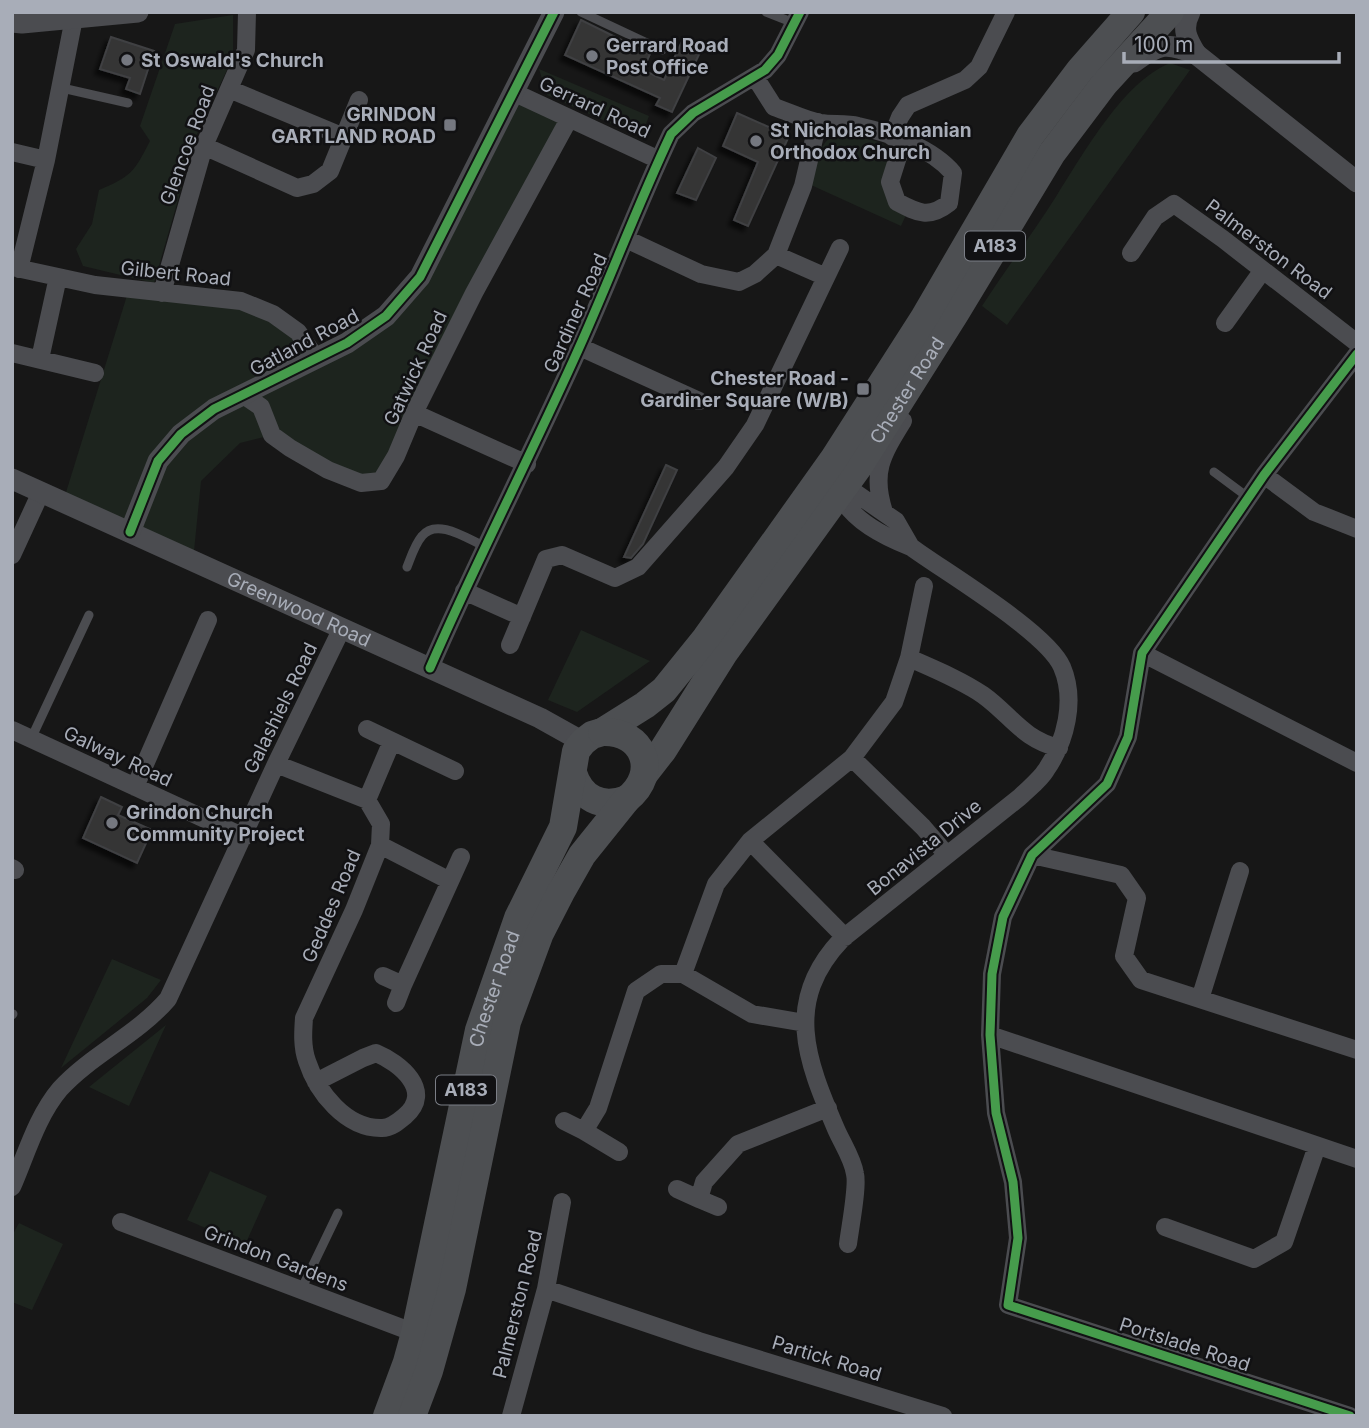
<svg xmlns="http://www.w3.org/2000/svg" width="1369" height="1428" viewBox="0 0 1369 1428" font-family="Inter,sans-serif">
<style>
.green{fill:#1d241e}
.building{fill:#353536;stroke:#3f4043;stroke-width:2;filter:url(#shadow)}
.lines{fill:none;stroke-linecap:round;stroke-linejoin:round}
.service{stroke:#4b4c50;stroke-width:9}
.minor{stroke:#4b4c50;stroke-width:18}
.tertiary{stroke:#4b4c50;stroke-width:21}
.primary{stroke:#4d4f52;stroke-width:28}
.cycleway-casing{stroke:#111113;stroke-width:13}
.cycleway{stroke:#469c4c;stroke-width:9}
.poi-dot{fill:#757880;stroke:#111113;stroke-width:2.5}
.labels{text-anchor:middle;stroke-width:5;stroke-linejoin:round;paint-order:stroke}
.shield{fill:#111113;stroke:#7b7e86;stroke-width:2}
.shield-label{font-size:18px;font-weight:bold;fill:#a8adb8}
.poi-label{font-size:19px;font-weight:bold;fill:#a8adb8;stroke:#111113;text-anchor:start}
.street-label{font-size:19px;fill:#a8adb8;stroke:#111113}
</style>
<defs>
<filter id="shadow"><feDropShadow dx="-5" dy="5" stdDeviation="2" flood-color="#0009"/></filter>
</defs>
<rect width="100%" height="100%" fill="#171717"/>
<path class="green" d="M233 15V57L197 134 154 283 83 266 76 249 92 224 99 190C132 176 134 172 150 141L140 126 175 24Z
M1170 63 1190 70 1007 325 982 306C1006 269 1033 233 1057 195 1084 153 1123 82 1170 63Z
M539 69 649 116 641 137 547 95Z
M513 92 569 119 381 481 361 483 272 435 240 443 201 481 193 561 63 502 129 289 273 314 316 357 386 316Z
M841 131 882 143 887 148 906 215 901 226 811 185C816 163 818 140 841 131Z
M581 630 650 661 577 712 548 700Z
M112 959 161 980 147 998 61 1068Z
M166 1025 129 1106 89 1087Z
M210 1171 267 1196 245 1245 187 1220Z
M19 1223 63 1244 32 1310 12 1302V1236Z"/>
<path class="building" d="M581 20 650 54 643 70 664 80 684 37 703 46 672 112 656 105 660 98 565 55Z
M111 37 154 51 140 94 126 89 130 78 100 69Z
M737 113 789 136 748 226 734 220 758 162 723 146Z
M698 148 716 158 696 200 677 193Z
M666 465 677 470 643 544 631 558 624 557Z
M101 797 122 807 118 815 152 830 137 863 83 838Z"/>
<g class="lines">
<path class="service" d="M581 12 662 50
M766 12 794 23
M62 88 128 103
M1214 472 1249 498
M407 567C411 557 415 544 422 536 437 517 469 540 486 547
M31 739 89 615
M12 1015 13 1014
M301 1290 338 1213"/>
<path class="minor" d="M755 77 774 107C789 112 805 120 820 123 832 125 846 123 858 126 890 133 932 148 953 173L949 203C929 219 918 213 897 202L890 182 903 141
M229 89 344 137
M513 92 659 160
M892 137 900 117 908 105 965 80 979 67 1006 12
M204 146 297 188 313 184 330 171 359 100
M12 152 46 160
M626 239 701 274 739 282 755 274 776 255 803 186 818 122
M1131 253 1155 217 1174 204 1223 239 1357 343
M776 255 826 277
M12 267 95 285 241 301 273 314 298 332 316 358
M19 269 46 160 74 18
M162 293 204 146 246 50 247 12
M1225 323 1263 270
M580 347 699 401
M12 353 95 373
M40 359 58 277
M242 394 261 407 272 435 290 448 328 470 361 483 381 481 396 456 414 413 474 293 569 119
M414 413 527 464
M1264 475 1314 512 1357 529
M884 512C871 472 882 455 903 421
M12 555 41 492
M464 591 522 617
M510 645 546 559 562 555 615 578 638 567 726 467 755 425 840 248
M1142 653 1357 763
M909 658C934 669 961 680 983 695 1011 715 1022 739 1059 748
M430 668C475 564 527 463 574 359 608 285 636 208 671 134L693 113 765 70 778 55 800 12
M367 729 455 771
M12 730 244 837
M852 758 923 827 947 855
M276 764 367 800 381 824 380 845 354 910 304 1018C303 1032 302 1047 307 1061 317 1092 346 1129 382 1128 391 1128 399 1121 405 1116 434 1091 400 1063 376 1053L363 1058 316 1082
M135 787 208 620
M367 800 392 741
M750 841 845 937
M380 845 450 881
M1032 855 1121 875 1137 898 1124 956 1141 980 1357 1050
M12 868 15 870
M683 974 716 884 750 841 852 758 894 702 909 658 924 586
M383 976 403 985 396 1003
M403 985 461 857
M1200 999 1240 871
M990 1035 1357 1159
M564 1121 584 1131 598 1108 636 991 661 974H683L752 1014 805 1023
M584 1131 619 1152
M12 1187C26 1155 37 1116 60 1089 92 1054 136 1036 168 999L276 764 342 628
M677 1189 699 1199 704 1182 738 1144 828 1108
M699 1199 718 1207
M121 1222 415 1333
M1165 1227 1254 1259 1284 1242 1317 1146
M848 1244C850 1228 858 1186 855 1174 853 1159 842 1143 836 1129 806 1059 783 1001 842 939L1020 797C1029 788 1040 780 1046 770 1066 741 1076 700 1062 667 1047 632 945 572 911 547 885 537 851 520 840 494L854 492 896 521 911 547
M546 1289 699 1341 943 1416
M511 1416 546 1289 562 1202
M1350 1416 1008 1305 1018 1238 1013 1182 996 1113 990 1035 992 974 1003 917 1032 855 1107 784 1128 737 1142 653 1264 475 1357 354"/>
<g class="tertiary">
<path d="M1190 12C1181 29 1187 39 1196 54"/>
<path d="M12 22 22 23 138 12"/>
<path d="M1134 62C1160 43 1166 42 1196 54L1357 182"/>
<path id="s1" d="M12 479 540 718 583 742"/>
<path d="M130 532 158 461 181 434 214 409 347 343 386 316 420 277 554 12"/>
</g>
<g class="primary">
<path d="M573 773C581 798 601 809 627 799"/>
<path id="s2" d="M645 773 663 750 724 653 859 466 956 312 1052 153 1104 84 1170 12"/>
<path id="s3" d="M387 1416 407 1362 415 1333 479 1030 518 918 563 827 576 751 583 742 592 735 602 732 645 705 664 690 706 638 833 460 924 318 1030 136 1080 70 1131 12"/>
<path d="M412 1416 429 1371 452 1289 507 1022 540 933 561 892 582 855 627 799C660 773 644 730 602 732"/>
</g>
<defs>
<path id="cycleway" d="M130 532 158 461 181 434 214 409 347 343 386 316 420 277 554 12
M430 668C475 564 527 463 574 359 608 285 636 208 671 134L693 113 765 70 778 55 800 12
M1350 1416 1008 1305 1018 1238 1013 1182 996 1113 990 1035 992 974 1003 917 1032 855 1107 784 1128 737 1142 653 1264 475 1357 354"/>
</defs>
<use href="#cycleway" class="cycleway-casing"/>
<use href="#cycleway" class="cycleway"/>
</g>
<g class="poi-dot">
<circle cx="592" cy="56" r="7"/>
<circle cx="127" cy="60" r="7"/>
<rect x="443" y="118" width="14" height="14" rx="3.5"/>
<circle cx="756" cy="141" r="7"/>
<rect x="856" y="382" width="14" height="14" rx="3.5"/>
<circle cx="112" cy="823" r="7"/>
</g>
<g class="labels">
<g class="shield">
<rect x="965" y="231.5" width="60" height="29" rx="5"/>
<rect x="436" y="1075.5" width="60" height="29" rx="5"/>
</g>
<g class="shield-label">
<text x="995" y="252">A183</text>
<text x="466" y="1096">A183</text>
</g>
<g class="poi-label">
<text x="606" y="52">Gerrard Road<tspan x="606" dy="22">Post Office</tspan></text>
<text x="141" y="67">St Oswald's Church</text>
<text x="436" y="121" text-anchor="end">GRINDON<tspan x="436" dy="22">GARTLAND ROAD</tspan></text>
<text x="770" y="137">St Nicholas Romanian<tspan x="770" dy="22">Orthodox Church</tspan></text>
<text x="849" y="385" text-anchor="end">Chester Road -<tspan x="849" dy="22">Gardiner Square (W/B)</tspan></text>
<text x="126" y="819">Grindon Church<tspan x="126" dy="22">Community Project</tspan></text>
</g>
<g class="street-label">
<text transform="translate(595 107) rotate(25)" y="7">Gerrard Road</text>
<text transform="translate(187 145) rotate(-70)" y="7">Glencoe Road</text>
<text transform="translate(1269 249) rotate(37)" y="7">Palmerston Road</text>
<text transform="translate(176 273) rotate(6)" y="7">Gilbert Road</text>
<text transform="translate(575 313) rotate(-66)" y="7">Gardiner Road</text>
<text transform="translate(304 342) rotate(-28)" y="7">Gatland Road</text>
<text transform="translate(415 368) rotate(-65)" y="7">Gatwick Road</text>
<text dy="7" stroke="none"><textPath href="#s2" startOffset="464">Chester Road</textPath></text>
<text dy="7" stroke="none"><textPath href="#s1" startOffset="315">Greenwood Road</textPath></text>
<text transform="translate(280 708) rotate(-64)" y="7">Galashiels Road</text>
<text transform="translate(118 756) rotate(25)" y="7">Galway Road</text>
<text transform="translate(924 847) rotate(-39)" y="7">Bonavista Drive</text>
<text transform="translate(331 906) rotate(-67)" y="7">Geddes Road</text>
<text dy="7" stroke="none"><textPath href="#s3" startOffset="441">Chester Road</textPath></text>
<text transform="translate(276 1258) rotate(21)" y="7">Grindon Gardens</text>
<text transform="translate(517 1304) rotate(-76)" y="7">Palmerston Road</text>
<text transform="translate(1185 1344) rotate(18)" y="7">Portslade Road</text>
<text transform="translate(827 1358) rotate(17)" y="7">Partick Road</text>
</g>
</g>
<rect width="1369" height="1428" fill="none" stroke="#a8adb8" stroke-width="28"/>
<path d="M1124 52v10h215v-10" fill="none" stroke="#a8adb8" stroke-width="3.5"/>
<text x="1134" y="52" font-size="21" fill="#a8adb8" stroke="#111113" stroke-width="5" paint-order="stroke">100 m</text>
</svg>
